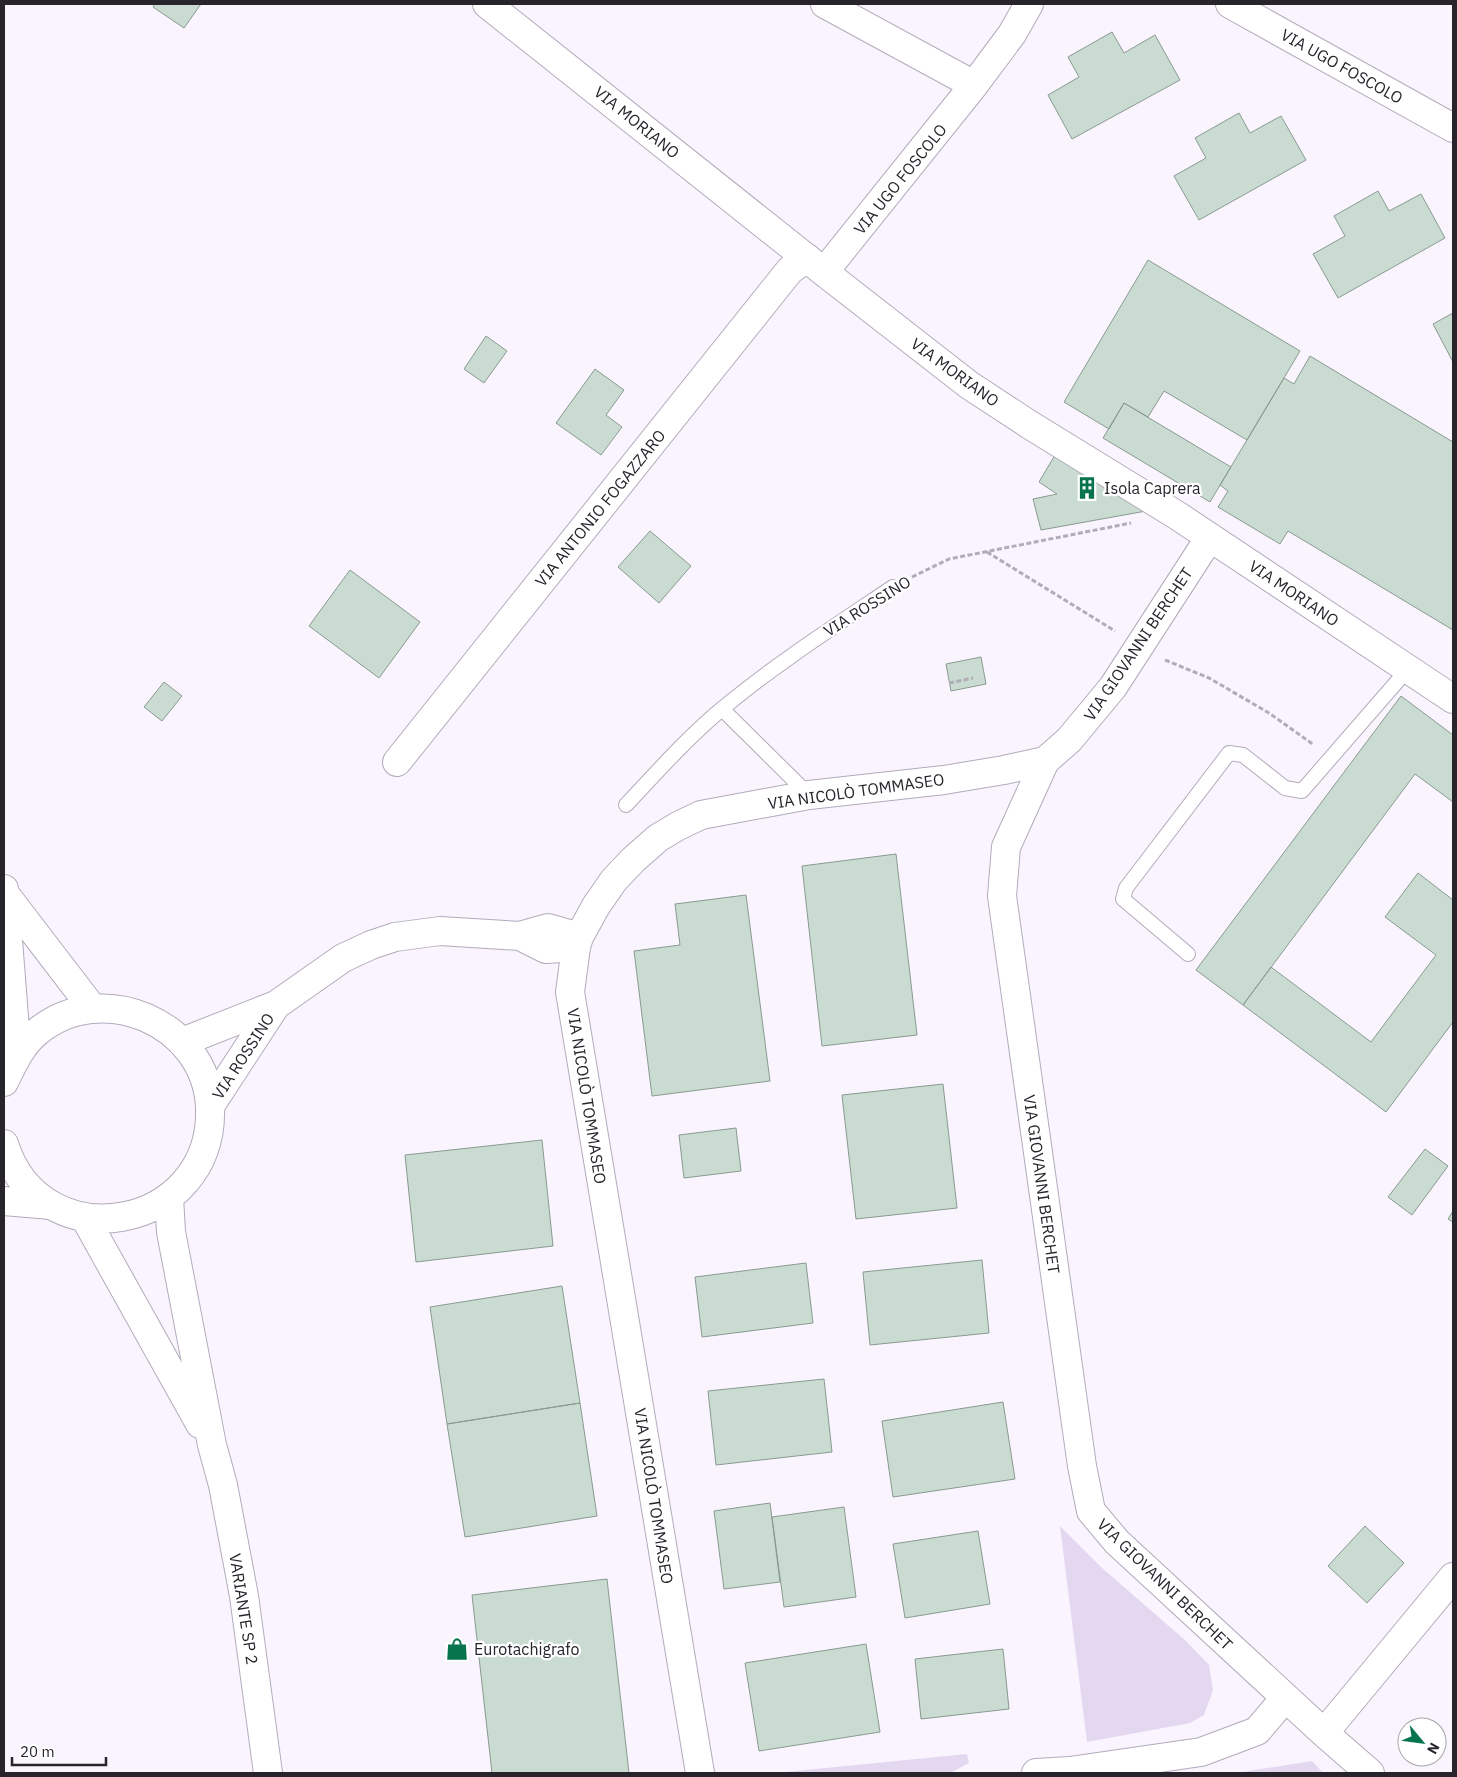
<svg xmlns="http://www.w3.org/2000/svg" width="1457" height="1777" viewBox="0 0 1457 1777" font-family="'IBM Plex Sans',sans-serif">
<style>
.green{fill:#e4d8f1}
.building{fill:#cadcd2;stroke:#899a90}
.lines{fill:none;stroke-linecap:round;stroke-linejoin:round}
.service-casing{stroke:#b2abbb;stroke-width:16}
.minor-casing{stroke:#b2abbb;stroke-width:30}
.tertiary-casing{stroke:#b2abbb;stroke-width:30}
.secondary-casing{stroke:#b2abbb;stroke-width:30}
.path{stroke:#b1adb6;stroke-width:3;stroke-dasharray:5 2.5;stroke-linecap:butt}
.service{stroke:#fff;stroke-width:14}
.minor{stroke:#fff;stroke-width:28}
.tertiary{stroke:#fff;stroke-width:28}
.secondary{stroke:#fff;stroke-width:28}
.labels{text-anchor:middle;stroke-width:4.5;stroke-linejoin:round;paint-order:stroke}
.street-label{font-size:16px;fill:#27242b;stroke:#fff}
.poi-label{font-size:16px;fill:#27242b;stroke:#fff;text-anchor:start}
</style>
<rect width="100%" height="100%" fill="#f9f4fe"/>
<path class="green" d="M1060 1526 1101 1567 1186 1641 1209 1665 1213 1690 1204 1715 1190 1723 1087 1742Z
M967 1754 969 1763 950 1773H775Z
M1312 1761 1323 1773H1236Z"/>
<path class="building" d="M155 4H201L184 28 153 7Z
M1112 32 1124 53 1155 35 1180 80 1072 139 1048 95 1079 77 1068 57Z
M1239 113 1250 133 1281 116 1306 160 1199 220 1174 176 1206 158 1195 138Z
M1378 191 1389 211 1421 194 1445 238 1338 298 1313 254 1345 236 1334 216Z
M1148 260 1300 351 1247 440 1164 391 1148 417 1124 403 1109 429 1064 402Z
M1453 313V362L1433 324Z
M486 336 507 351 484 383 464 369Z
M1310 356 1453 442V630L1288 531 1280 544 1218 507 1228 491 1220 485 1284 378 1294 384Z
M595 369 624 390 606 415 622 427 601 455 556 423Z
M1124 403 1231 467 1210 502 1103 438Z
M1058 450 1146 511 1041 530 1033 499 1057 494 1039 482Z
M650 531 691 566 659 603 618 567Z
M350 570 420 622 379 678 309 626Z
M981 657 986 684 951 691 946 664Z
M164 682 182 696 162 721 144 707Z
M1401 696 1453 735V802L1415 774 1243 1005 1196 970Z
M896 854 917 1035 822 1046 802 866Z
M1418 873 1453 900V1022L1386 1112 1243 1005 1271 967 1371 1042 1436 955 1385 917Z
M746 895 770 1081 652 1096 634 951 680 945 675 904Z
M943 1084 957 1208 856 1219 842 1095Z
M736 1128 741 1171 684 1178 679 1135Z
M542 1140 553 1246 416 1262 405 1155Z
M1425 1149 1448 1166 1412 1215 1388 1197Z
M1453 1211V1222L1448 1219Z
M982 1260 989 1333 870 1345 863 1272Z
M806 1263 813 1323 702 1337 695 1277Z
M562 1286 580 1403 447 1424 430 1307Z
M824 1379 832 1452 716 1465 708 1391Z
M1003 1402 1015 1479 893 1497 882 1421Z
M580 1403 597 1516 465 1537 447 1424Z
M770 1503 780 1582 724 1589 714 1511Z
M844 1507 856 1597 784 1607 772 1517Z
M1365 1526 1404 1563 1367 1603 1328 1566Z
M978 1531 990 1604 905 1618 893 1544Z
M607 1579 629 1773H492L472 1595Z
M866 1644 880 1732 759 1751 745 1663Z
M1003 1649 1009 1709 921 1719 915 1659Z"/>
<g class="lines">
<defs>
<path id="service" d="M722 709 809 795
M626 805C657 772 688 737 723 708 776 664 835 626 893 587
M1188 954 1123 899 1126 888 1229 753 1243 755 1285 788 1302 791 1408 669"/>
<path id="minor" d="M825 4 974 85
M1230 4 1453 128
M824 272 974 85 1012 34 1029 4
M1045 761 1006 847 1002 896 1082 1466 1091 1511 1117 1542 1324 1733 1370 1773
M397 762 790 270 807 258
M576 947 570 992 700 1773
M4 1201 51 1205
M1324 1733 1453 1577
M1036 1773 1070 1771 1201 1752 1257 1731 1285 1698"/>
<path id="tertiary" d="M487 4 824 272 969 385 1030 425 1178 516 1453 699
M520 936 546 949 576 947 579 937 596 906 614 880 633 860 658 838 678 826 701 815 809 795 944 780 1004 770 1045 761 1069 740 1113 687 1210 537
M182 1042 276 1005 343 958 371 945 395 937 440 931 520 936 548 928 579 937
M210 1106 276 1005"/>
<path id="secondary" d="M4 889 17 1055
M5 894 93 1009
M4 1082C13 1064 21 1045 37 1032 102 978 206 1023 210 1107 215 1231 41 1263 4 1144
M169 1197 171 1232 212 1445 223 1485 244 1596 268 1773
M85 1218 200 1424"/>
</defs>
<use href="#service" class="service-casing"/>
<use href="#minor" class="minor-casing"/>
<use href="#tertiary" class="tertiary-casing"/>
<use href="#secondary" class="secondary-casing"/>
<path class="path" d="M987 552 1115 631
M912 577 949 559 1131 523
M1165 660 1209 678 1269 713 1314 745
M949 683 973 678"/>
<use href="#service" class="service"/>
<use href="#minor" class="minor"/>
<use href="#tertiary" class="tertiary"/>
<use href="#secondary" class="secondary"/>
</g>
<defs>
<symbol id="building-bare" viewBox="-9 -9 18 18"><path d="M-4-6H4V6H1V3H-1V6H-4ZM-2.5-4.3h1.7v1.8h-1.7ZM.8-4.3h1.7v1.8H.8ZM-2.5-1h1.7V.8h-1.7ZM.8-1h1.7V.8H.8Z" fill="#07744d" stroke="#fff" stroke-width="2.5" paint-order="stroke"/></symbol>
<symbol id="shop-bare" viewBox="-9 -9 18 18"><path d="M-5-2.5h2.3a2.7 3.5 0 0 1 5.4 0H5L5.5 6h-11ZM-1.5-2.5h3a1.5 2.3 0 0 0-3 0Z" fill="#07744d" stroke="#fff" stroke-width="2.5" paint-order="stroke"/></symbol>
</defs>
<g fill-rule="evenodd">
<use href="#building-bare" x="1071" y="472" width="32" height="32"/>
<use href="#shop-bare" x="441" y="1633" width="32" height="32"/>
</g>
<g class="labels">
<g class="street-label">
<text transform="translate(1342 66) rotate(29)" y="6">VIA UGO FOSCOLO</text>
<text transform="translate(637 122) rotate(39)" y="6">VIA MORIANO</text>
<text transform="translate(900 179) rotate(-51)" y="6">VIA UGO FOSCOLO</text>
<text transform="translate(955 372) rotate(36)" y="6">VIA MORIANO</text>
<text transform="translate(600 508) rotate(-51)" y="6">VIA ANTONIO FOGAZZARO</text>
<text transform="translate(1294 593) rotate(34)" y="6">VIA MORIANO</text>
<text transform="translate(867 606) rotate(-32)" y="6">VIA ROSSINO</text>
<text transform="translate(1138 644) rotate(-56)" y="6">VIA GIOVANNI BERCHET</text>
<text transform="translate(856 791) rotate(-8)" y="6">VIA NICOLÒ TOMMASEO</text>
<text transform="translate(243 1056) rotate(-57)" y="6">VIA ROSSINO</text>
<text transform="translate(587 1096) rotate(81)" y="6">VIA NICOLÒ TOMMASEO</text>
<text transform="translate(1042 1184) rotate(82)" y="6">VIA GIOVANNI BERCHET</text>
<text transform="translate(654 1496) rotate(81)" y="6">VIA NICOLÒ TOMMASEO</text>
<text transform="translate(1165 1584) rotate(44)" y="6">VIA GIOVANNI BERCHET</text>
<text transform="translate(244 1609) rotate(81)" y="6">VARIANTE SP 2</text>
</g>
<g class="poi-label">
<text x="1104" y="494">Isola Caprera</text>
<text x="474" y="1655">Eurotachigrafo</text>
</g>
</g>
<rect width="1457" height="1777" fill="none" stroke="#27242b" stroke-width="10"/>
<g transform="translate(1422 1742) rotate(119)"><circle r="24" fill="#ffffff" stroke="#a9a7aa"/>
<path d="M0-4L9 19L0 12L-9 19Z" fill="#07744d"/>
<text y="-8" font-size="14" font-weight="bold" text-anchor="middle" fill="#27242b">N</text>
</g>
<path d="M12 1757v8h94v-8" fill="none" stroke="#27242b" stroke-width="2.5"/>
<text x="20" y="1757" font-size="15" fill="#27242b" stroke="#ffffff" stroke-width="4" paint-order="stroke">20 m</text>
</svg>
